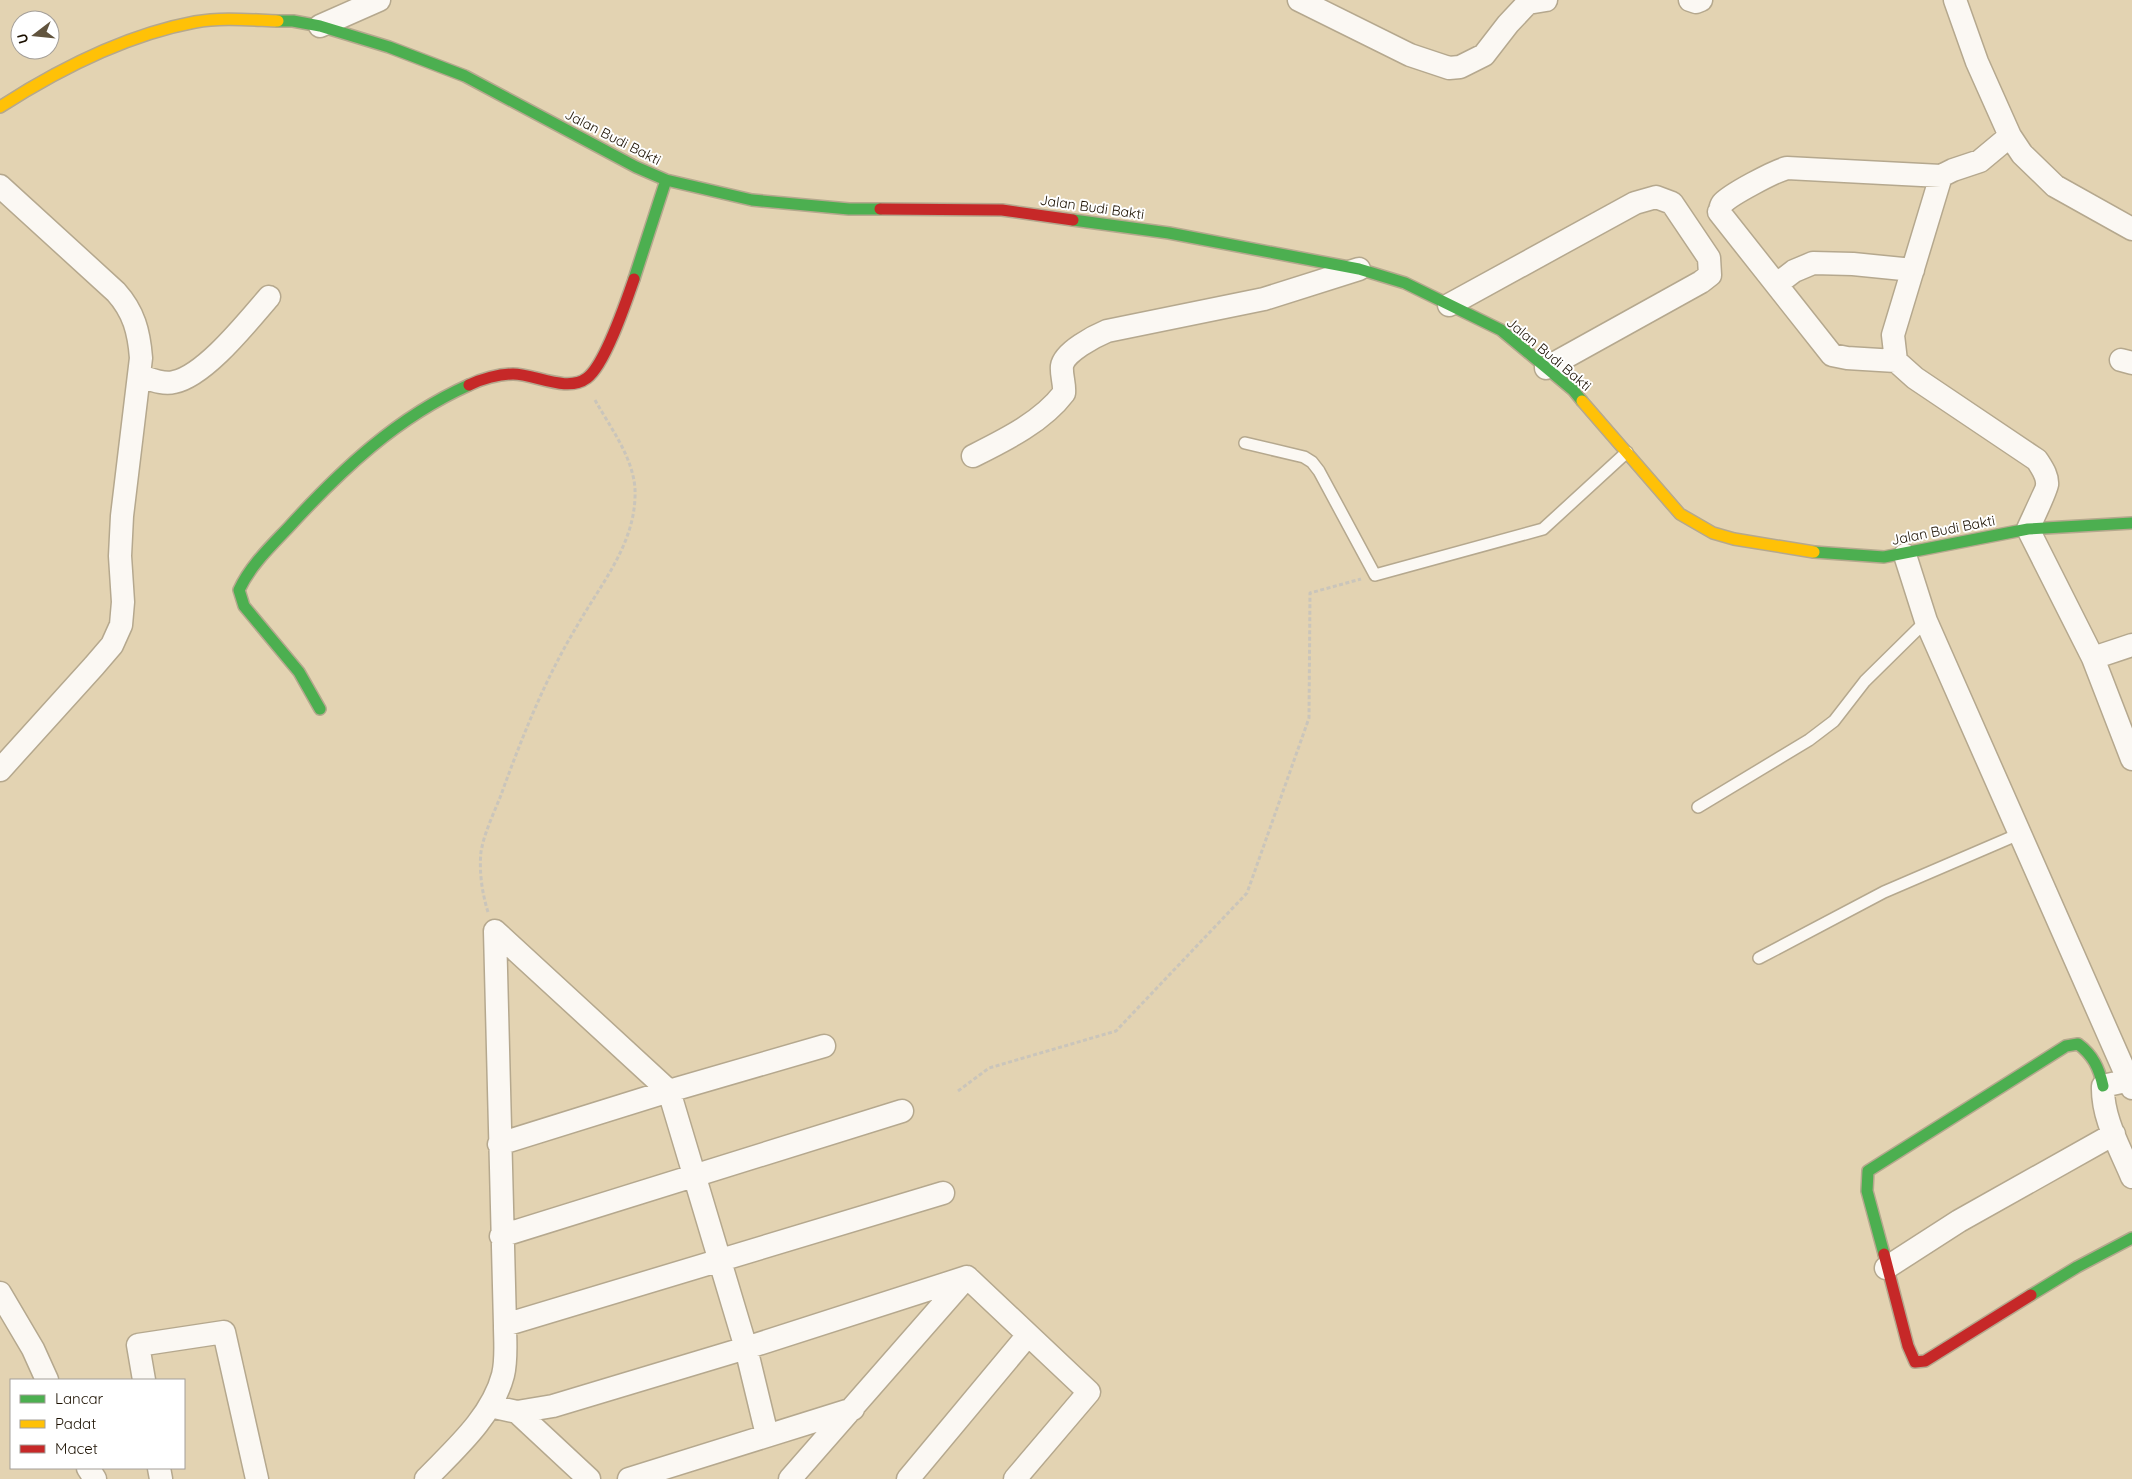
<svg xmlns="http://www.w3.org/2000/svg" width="2132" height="1479" viewBox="0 0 2132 1479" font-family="Quicksand,sans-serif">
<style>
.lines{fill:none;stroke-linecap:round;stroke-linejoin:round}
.lane-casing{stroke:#b5a88e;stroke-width:14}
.street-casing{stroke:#b5a88e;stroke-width:25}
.fast-casing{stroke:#b5a88e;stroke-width:14}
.slow-casing{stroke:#b5a88e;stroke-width:14}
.jam-casing{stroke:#b5a88e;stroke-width:14}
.path{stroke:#cac5bb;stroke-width:3;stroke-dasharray:4 2.5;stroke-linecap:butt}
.lane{stroke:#fbf8f3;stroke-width:11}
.street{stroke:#fbf8f3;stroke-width:22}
.fast{stroke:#4caf50;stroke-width:11}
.slow{stroke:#ffc107;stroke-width:11}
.jam{stroke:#c62828;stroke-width:11}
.labels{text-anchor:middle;stroke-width:4;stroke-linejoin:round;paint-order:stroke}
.street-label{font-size:14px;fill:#1b1000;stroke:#fff}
</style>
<rect width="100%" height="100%" fill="#e3d3b2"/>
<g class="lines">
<defs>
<path id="lane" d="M1245 443 1304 457 1312 462 1319 471 1375 575 1543 529 1627 452
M1698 807 1809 740 1834 721 1865 681 1926 621
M1759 958 1884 892 2019 834"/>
<path id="street" d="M1299 0 1410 55 1449 68 1460 67 1484 55 1508 24 1524 7 1528 3 1546 0
M1690 0 1696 2 1701 0
M1955 0 1977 62 2010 136 2022 154 2055 186 2132 229
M320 26 379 0
M2010 136 1980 161 1953 170 1941 176 1893 335 1896 361 1915 378 2037 460C2042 468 2048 476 2047 485 2047 489 2031 522 2028 529L2093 658 2132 759
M0 186 116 292C134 312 139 332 141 358L122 516 120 556 123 602 121 625 112 645 94 666 0 770
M1777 284 1794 271 1813 263 1853 264 1913 270
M1449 305 1635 203 1656 197 1672 203 1709 258 1710 275 1701 282 1546 368
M2121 360 2132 363
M1896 361 1847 358 1832 355 1719 212C1720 211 1721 205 1722 204 1729 195 1775 171 1787 168L1941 176
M140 376C150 379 163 385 174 382 205 376 248 321 269 297
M973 456C1005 440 1042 422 1064 393 1065 384 1061 375 1062 366 1064 352 1095 336 1107 331L1264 299 1359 269
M1905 555 1926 621 2132 1088
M2093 658 2132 645
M495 931 669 1091 746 1348 767 1435
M2121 1082 2103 1086C2102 1118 2120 1148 2132 1177
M499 1144 669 1091 824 1046
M501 1236 902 1111
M1886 1268 1959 1221 2114 1134
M967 1277 1089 1392 1015 1479
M0 1293 33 1349 47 1380
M505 1325 943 1193
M144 1380 138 1345 224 1332 257 1479
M490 1406 517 1412 553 1406 746 1348 967 1277
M517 1412 589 1479
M88 1468 95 1479
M159 1468 161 1479
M426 1479C455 1449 492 1417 503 1375 507 1359 505 1341 505 1325L495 931
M629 1479 853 1409
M790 1479 967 1277
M908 1479 1028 1335"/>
<path id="fast" d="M278 21H293L320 26 389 47 465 76 636 167 666 180 752 200 849 209H880
M1073 220 1169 233 1359 269 1405 283 1501 330 1573 390 1582 401
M634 279 666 180
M1814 552 1884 557 2028 529 2132 523
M320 709 299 672 244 606 239 590C250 566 270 547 288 528 341 470 397 417 469 385
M1884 1254 1867 1191 1868 1171 2066 1046 2078 1044C2093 1055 2099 1068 2103 1086
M2031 1295 2077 1267 2132 1238"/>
<path id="slow" d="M0 107C59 69 125 35 195 22 222 17 251 20 278 21
M1582 401 1680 514 1713 533 1734 539 1814 552"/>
<path id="jam" d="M880 209 1002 210 1073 220
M469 385C481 379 499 374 513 374 535 374 567 393 587 378 605 365 626 302 634 279
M1884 1254 1908 1346 1915 1362 1925 1361 2031 1295"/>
</defs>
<use href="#lane" class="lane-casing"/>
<use href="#street" class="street-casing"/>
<use href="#fast" class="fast-casing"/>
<use href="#slow" class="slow-casing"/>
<use href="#jam" class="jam-casing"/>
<path class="path" d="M488 912C482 893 479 871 481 852 484 833 494 813 501 795 522 737 545 679 577 626 602 582 637 542 635 489 633 457 610 427 595 400
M958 1091 989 1068 1116 1031 1247 893 1309 718 1310 593 1361 579"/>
<use href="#lane" class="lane"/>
<use href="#street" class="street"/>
<use href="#fast" class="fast"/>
<use href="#slow" class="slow"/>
<use href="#jam" class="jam"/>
</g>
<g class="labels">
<g class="street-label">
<text transform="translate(613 137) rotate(27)" y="5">Jalan Budi Bakti</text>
<text transform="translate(1092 207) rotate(8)" y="5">Jalan Budi Bakti</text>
<text transform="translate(1549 354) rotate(40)" y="5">Jalan Budi Bakti</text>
<text transform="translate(1943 530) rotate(-11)" y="5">Jalan Budi Bakti</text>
</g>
</g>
<rect x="10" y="1379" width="175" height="90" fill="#ffffff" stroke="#a49f99"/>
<rect x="20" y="1395" width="25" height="8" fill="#4caf50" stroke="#a49f99"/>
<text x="55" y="1404" font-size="15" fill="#1b1000">Lancar</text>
<rect x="20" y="1420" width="25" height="8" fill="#ffc107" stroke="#a49f99"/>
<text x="55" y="1429" font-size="15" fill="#1b1000">Padat</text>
<rect x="20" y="1445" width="25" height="8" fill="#c62828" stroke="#a49f99"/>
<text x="55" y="1454" font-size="15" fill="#1b1000">Macet</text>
<g transform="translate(35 35) rotate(254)"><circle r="24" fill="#ffffff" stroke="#a49f99"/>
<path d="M0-4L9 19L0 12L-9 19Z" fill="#61543e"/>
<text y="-8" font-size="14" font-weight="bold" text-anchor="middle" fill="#1b1000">U</text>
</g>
</svg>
